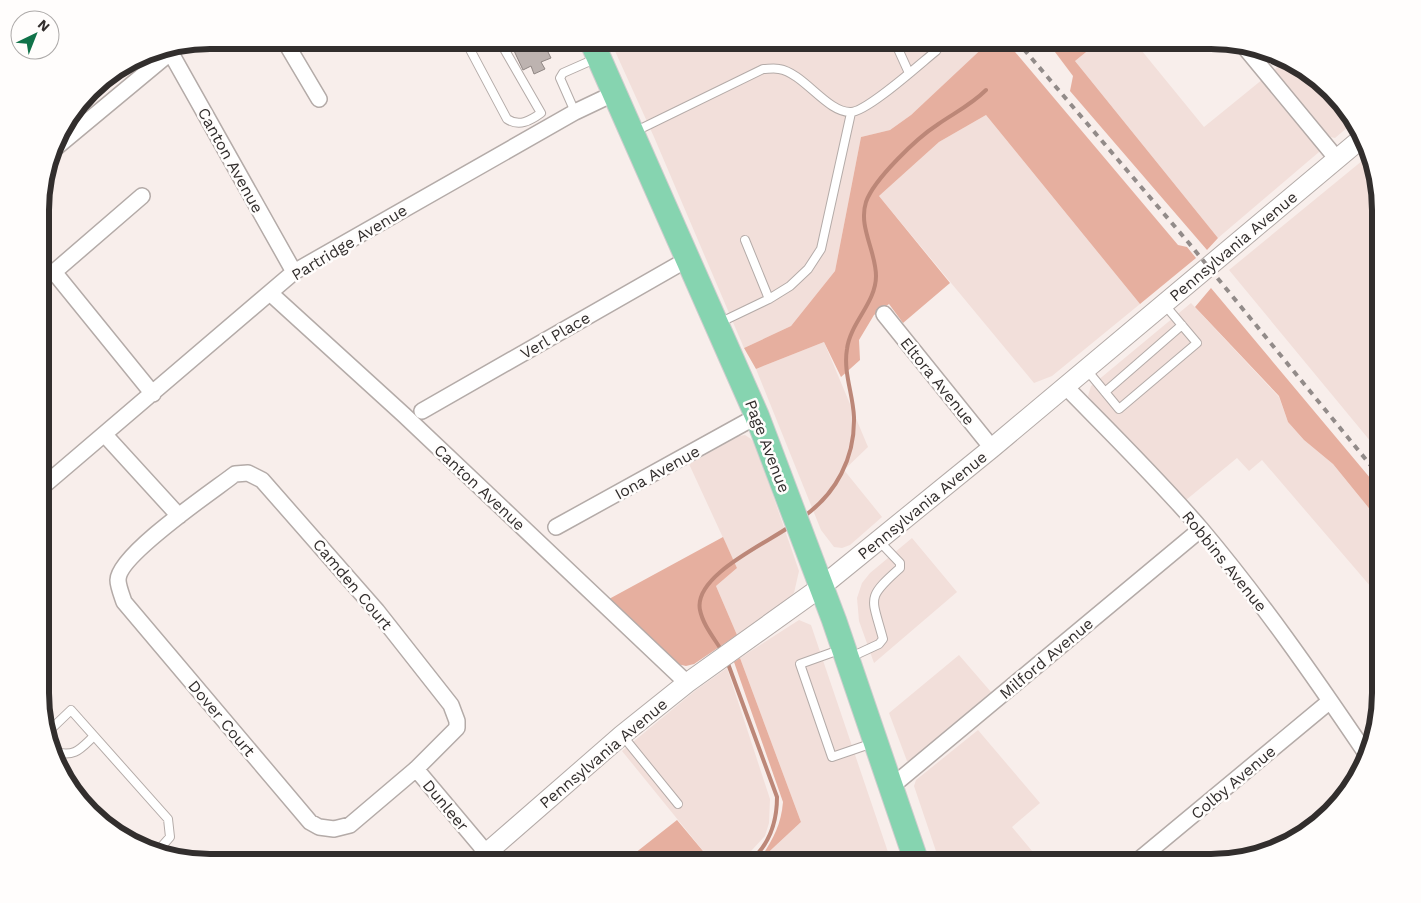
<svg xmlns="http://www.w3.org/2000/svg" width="1421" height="903" viewBox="0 0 1421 903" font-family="'Work Sans',sans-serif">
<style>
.built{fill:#f2dfda}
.green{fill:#e6af9f}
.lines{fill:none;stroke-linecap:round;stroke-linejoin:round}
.stream{stroke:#bc8778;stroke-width:4}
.building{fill:#bdb3b0;stroke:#908784}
.service-casing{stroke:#b4aba8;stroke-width:10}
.minor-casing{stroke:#b4aba8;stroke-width:18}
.tertiary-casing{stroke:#b4aba8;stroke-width:21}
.primary-casing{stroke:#cecdcd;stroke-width:26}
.service{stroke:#fff;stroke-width:8}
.minor{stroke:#fff;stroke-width:15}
.tertiary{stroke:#fff;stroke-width:19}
.primary{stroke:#86d4b0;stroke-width:24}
.rail{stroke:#928b89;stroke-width:4;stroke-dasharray:6 6;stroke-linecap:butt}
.labels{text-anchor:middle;stroke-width:5;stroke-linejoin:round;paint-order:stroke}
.street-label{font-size:16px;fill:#322e2d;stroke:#fffdfc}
.rim{fill:none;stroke:#322e2d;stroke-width:6}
</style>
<rect width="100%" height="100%" fill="#f8eeeb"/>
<path class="built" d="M610 40H988L990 42 911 115 890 130 861 137 835 271 791 326 744 348 654 137Z
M1101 40H1133L1204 127 1263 79 1319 148V152L1218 238 1075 61Z
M1286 60 1305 68 1355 121 1335 138 1330 137 1274 70Z
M986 115 1140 304 1052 376 1034 383 879 196 939 142Z
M1368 156 1381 198V454L1229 270Z
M1191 303 1279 397 1288 422 1304 440 1333 464 1381 523V580L1371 587 1262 460 1249 471 1237 458 1186 500 1092 401 1088 396 1091 386Z
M824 342 868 447 844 470 882 517 850 545 842 548 834 547 821 530 756 369Z
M745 435 751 439 756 446 799 571 794 593 784 603 737 635 716 586 737 568 689 464 739 436Z
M912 538 957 592 874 663 859 621 857 598 862 583 870 573Z
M799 620 811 625 889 855 882 863H757L801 822 740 658Z
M959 655 991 692 912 761H907L889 713Z
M727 668 770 799 769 823 765 836 740 863H713L622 751 696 690Z
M978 730 1040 803 1012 827 1042 863H940L914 786 916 780Z"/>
<path class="green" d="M988 40H1005L1178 245 1187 247 1196 258 1140 304 986 115 939 142 879 196 950 283 903 323 889 304 874 315 859 340 860 360 841 377 824 342 756 369 744 348 791 326 835 271 861 137 890 130 911 115 989 42Z
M1056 40H1101L1075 61 1218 238 1207 250 1070 91 1073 76 1055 52Z
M1211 288 1381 491V523L1333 464 1304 440 1288 422 1279 396 1195 307Z
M723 537 737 568 716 586 737 635 694 664 686 666 677 664 609 599Z
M740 658 801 822 757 863C771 843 781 827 783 802L734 662Z
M677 820 713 863H627L625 861Z"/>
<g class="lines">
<path class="stream" d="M803 517C836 494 855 458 854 417 853 394 843 372 847 349 850 323 876 303 876 276 876 251 858 227 866 202 874 179 917 138 937 125 954 113 971 105 986 90
M722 651C714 638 703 625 700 610 693 576 765 544 789 527
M727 661 777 797C777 823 769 846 748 863"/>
</g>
<path class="building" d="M509 40H542L551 58 541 62 545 69 534 74 531 66 523 70Z"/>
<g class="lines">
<defs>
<path id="service" d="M465 40 507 119C519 127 530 121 541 113L499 40
M894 40 909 73
M575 112 560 78 563 73 597 58
M634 132 763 69C768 69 774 68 779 69 804 73 827 113 851 112 867 112 921 63 936 51L943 40
M745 240 769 299 790 286 808 269 821 249 851 113
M719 323 769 299
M1086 369 1119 409 1197 343 1164 304
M1105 392 1182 325
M842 649 800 664 832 757 873 743
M851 657 879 644 883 639C872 597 865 599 900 568V563L878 540
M48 732 71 710 168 819 170 837 155 854
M622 735 678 804
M55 752C76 757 80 749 94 736"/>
<path id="minor" d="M284 40 319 99
M1242 44 1337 159
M168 48 294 272
M53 150 171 52
M142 196 54 272 153 394
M270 293 404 415 687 683
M884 314 992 448
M1065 386C1111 433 1158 479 1201 529 1260 599 1313 675 1365 752
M422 411 688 259
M105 435 179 516
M248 473 262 480 377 611 451 705 457 721V728L416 769 350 825 334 829 319 827 310 822 124 602C122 596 118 586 118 580 118 555 213 491 235 474Z
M41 488 294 272 575 112 615 93
M556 527 757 416
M416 769 495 863
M891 787 1201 529
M1135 863 1330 701"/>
<path id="tertiary" d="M475 863 622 735 687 683 821 587 992 448 1362 138"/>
<path id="primary" d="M591 40 757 416 834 620 917 863"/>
</defs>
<use href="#service" class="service-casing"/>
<use href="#minor" class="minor-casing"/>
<use href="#tertiary" class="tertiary-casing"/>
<use href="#primary" class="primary-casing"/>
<use href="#service" class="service"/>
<use href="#minor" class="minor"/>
<use href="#tertiary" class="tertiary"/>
<use href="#primary" class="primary"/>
<path class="rail" d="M1016 40 1188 242 1381 478"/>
</g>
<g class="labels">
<g class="street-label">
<text transform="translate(231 160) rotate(61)" y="6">Canton Avenue</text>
<text transform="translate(349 242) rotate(-31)" y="6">Partridge Avenue</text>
<text transform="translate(1233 246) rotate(-40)" y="6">Pennsylvania Avenue</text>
<text transform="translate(555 335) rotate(-30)" y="6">Verl Place</text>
<text transform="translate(938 381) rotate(51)" y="6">Eltora Avenue</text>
<text transform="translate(768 446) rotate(69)" y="6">Page Avenue</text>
<text transform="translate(657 472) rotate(-29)" y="6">Iona Avenue</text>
<text transform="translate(480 487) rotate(43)" y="6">Canton Avenue</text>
<text transform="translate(922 505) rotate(-39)" y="6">Pennsylvania Avenue</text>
<text transform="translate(1225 561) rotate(51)" y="6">Robbins Avenue</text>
<text transform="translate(353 584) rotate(50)" y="6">Camden Court</text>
<text transform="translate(1046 658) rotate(-40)" y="6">Milford Avenue</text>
<text transform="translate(222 718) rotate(50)" y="6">Dover Court</text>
<text transform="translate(603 753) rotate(-40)" y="6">Pennsylvania Avenue</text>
<text transform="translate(1233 782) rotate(-40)" y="6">Colby Avenue</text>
<text transform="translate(446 805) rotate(50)" y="6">Dunleer</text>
</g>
</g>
<path d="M0 0H1421V903H0ZM210 49H1211A161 161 0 0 1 1372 210V693A161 161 0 0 1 1211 854H210A161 161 0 0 1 49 693V210A161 161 0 0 1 210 49Z" fill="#fffdfc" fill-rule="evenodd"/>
<path class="rim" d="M210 49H1211A161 161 0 0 1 1372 210V693A161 161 0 0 1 1211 854H210A161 161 0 0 1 49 693V210A161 161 0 0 1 210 49Z"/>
<g transform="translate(35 35) rotate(43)"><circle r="24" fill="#fffdfc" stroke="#adaaa9"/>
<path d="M0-4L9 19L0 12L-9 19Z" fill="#107249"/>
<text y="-8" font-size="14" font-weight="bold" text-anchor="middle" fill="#322e2d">N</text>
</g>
</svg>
